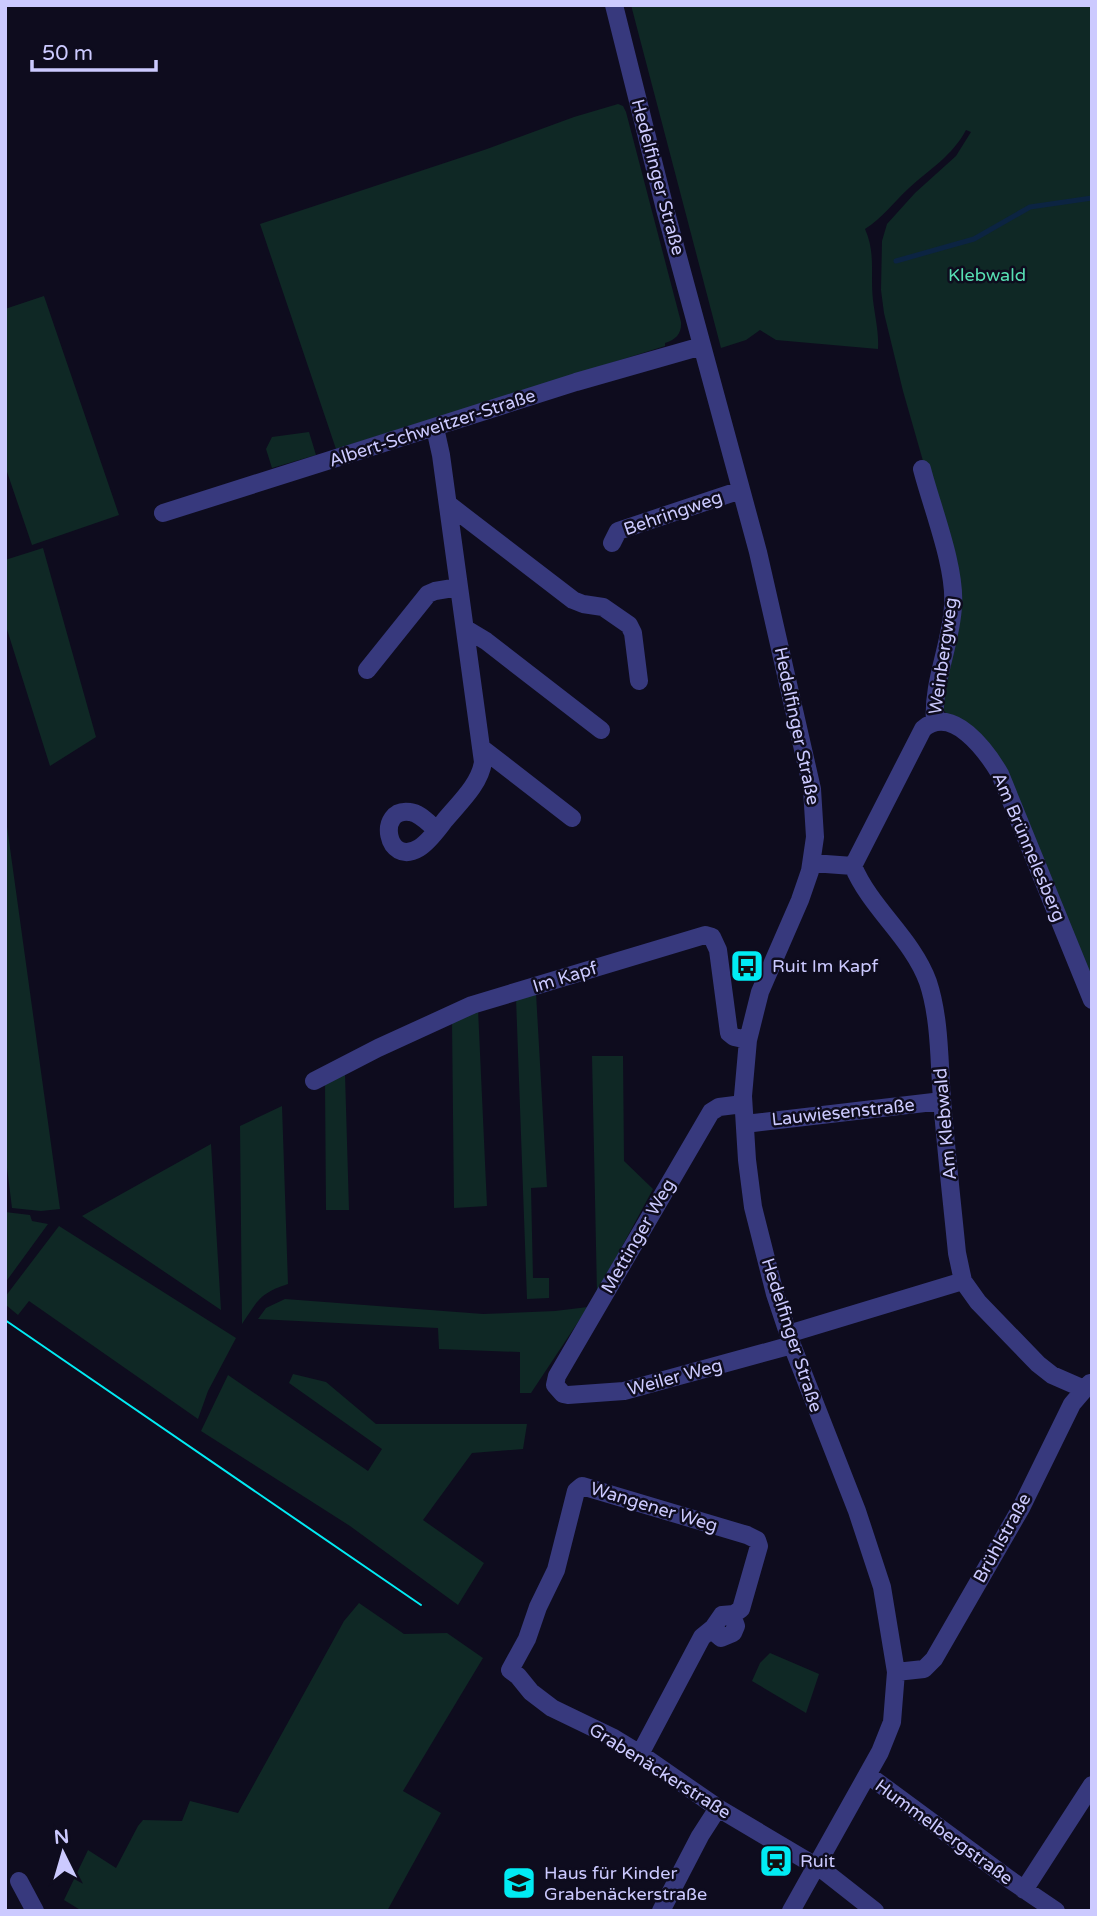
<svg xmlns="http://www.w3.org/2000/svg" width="1097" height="1916" viewBox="0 0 1097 1916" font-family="'Varela Round',sans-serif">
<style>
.green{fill:#0f2825}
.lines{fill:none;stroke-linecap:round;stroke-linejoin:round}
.stream{stroke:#0c2442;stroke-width:5}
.minor{stroke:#37397d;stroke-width:18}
.tram{stroke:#01ebf3;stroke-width:2}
.labels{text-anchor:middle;stroke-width:5;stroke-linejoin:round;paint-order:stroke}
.street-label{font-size:18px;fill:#cccaff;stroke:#0e0c1e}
.park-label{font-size:18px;fill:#57deb3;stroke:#0e0c1e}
.poi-label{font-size:18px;fill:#cccaff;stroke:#0e0c1e;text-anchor:start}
</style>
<rect width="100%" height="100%" fill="#0e0c1e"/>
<path class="green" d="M631 5H1092V984L1005 770 942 709 949 552 903 391 884 313 881 290 882 241 887 224 915 193 956 156 971 132 966 130C953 155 929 170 909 188 894 202 882 218 865 229 876 254 870 273 873 300 875 317 879 332 878 349L776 340 760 330 746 340 721 348Z
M618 104 623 106 626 112 681 322C682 333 676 340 665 343V346L336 449 260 224 487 149 574 117Z
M44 296 119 515 32 545 5 466V309Z
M309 432 316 455 272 468 266 449 272 437Z
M43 548 96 737 50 766 5 623V560Z
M5 812 60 1209 41 1211 12 1208 5 1152Z
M536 993 547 1187 531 1188 533 1278H549V1298L527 1299 516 998Z
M478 1009 487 1206 454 1208 452 1020Z
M592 1056H623L624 1161 653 1189 597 1293Z
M345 1074 349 1210H326L325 1082Z
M282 1106 288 1284C260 1293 258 1300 242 1324L240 1126Z
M211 1144 221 1310 82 1216Z
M5 1212 30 1215 32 1221 48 1224 5 1283Z
M59 1226 236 1338 208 1391 198 1419 29 1301 18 1315 6 1305 5 1297Z
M285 1299 483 1314 555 1311 588 1307 531 1393H520V1352L439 1349 438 1328 258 1319 266 1308Z
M293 1374 326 1382 376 1424H527L523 1449 472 1453 423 1520 484 1563 458 1605 350 1526 201 1431 228 1375 368 1471 382 1449 289 1383Z
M359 1603 404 1634 447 1633 483 1658 403 1791 441 1813 387 1911H82L64 1900 88 1850 116 1868 138 1826 143 1820 182 1821 190 1801 238 1813 344 1621Z
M770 1653 819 1674 806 1713 752 1681 760 1663Z"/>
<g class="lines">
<path class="stream" d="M896 261 974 239 1030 207 1092 198"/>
<path class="minor" d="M614 5 665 209 758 552 812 789 815 837 810 871 800 900 760 992 748 1040 743 1096 747 1160 753 1207 775 1294 792 1345 857 1511 882 1587 896 1672 892 1722 880 1752 791 1911
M435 428 441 455 483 762C480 784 459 803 445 820 438 829 429 842 419 848 386 868 376 807 410 812 420 813 429 824 437 830
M922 469C932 508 956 567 953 606 951 645 932 682 935 722
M448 504 573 600 583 604 603 607 629 625 633 633 639 681
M163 513 576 382 702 346
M612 543 618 531 741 490
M466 629 486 641 601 730
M367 670 428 594 435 591 459 587
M483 749 572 818
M812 863 853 866C871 909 912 938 928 982 940 1018 939 1061 942 1099 946 1150 952 1202 957 1253L963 1281 978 1302 1038 1364 1052 1375 1084 1389
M853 866 923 729C952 703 987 752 1000 774L1092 1000
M314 1081 378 1048 472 1005 705 935 712 937 718 950 729 1033 734 1037 748 1040
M743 1104 719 1107 711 1112 557 1376 555 1385 563 1394 568 1395 624 1391 792 1345
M745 1124 942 1101
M788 1334 963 1281
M713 1628 714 1632 721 1638 733 1633 736 1626 732 1615
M896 1672 924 1669 934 1659 1021 1508 1072 1404 1090 1383
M640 1754 702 1637 713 1628 722 1615 734 1614 741 1609 759 1546 757 1540 747 1535 582 1486 576 1491 556 1570 538 1607 527 1639 510 1670 518 1676 531 1692 552 1708 612 1737 640 1754 718 1808 824 1871 875 1911
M868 1775 1009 1879 1056 1911
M19 1881 35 1911
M1024 1890 1092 1785
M661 1911 700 1836 718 1808"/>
<path class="tram" d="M5 1320 421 1605"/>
</g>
<defs>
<symbol id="bus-square" viewBox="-11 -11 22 22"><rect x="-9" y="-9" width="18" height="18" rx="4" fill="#01ebf3" stroke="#0e0c1e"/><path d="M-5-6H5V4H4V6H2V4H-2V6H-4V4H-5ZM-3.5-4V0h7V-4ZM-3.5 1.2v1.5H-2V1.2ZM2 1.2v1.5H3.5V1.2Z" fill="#111"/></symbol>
<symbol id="station-square" viewBox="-11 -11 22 22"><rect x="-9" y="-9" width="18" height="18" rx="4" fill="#01ebf3" stroke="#0e0c1e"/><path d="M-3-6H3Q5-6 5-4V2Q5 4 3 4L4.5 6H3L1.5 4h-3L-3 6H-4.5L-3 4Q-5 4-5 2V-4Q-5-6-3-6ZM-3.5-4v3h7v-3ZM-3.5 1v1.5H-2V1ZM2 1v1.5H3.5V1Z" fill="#111"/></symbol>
<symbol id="school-square" viewBox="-11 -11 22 22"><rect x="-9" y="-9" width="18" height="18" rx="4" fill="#01ebf3" stroke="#0e0c1e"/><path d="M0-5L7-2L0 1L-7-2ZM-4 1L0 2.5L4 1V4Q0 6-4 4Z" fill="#111"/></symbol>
</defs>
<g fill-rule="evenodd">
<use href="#bus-square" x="728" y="947" width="38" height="38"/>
<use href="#station-square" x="757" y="1842" width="38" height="38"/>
<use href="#school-square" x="500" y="1864" width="38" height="38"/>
</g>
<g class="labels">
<g class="street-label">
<text transform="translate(658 177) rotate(75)" y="6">Hedelfinger Straße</text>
<text transform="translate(432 428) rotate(-18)" y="6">Albert-Schweitzer-Straße</text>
<text transform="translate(673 513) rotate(-19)" y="6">Behringweg</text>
<text transform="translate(943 656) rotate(-82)" y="6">Weinbergweg</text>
<text transform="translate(797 726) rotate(78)" y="6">Hedelfinger Straße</text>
<text transform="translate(1029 847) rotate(67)" y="6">Am Brünnelesberg</text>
<text transform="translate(565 977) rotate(-17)" y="6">Im Kapf</text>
<text transform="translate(843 1112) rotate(-6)" y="6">Lauwiesenstraße</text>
<text transform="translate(945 1124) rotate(-95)" y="6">Am Klebwald</text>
<text transform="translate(638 1236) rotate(-60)" y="6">Mettinger Weg</text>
<text transform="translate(792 1335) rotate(72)" y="6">Hedelfinger Straße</text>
<text transform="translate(675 1377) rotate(-15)" y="6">Weiler Weg</text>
<text transform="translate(654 1507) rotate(17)" y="6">Wangener Weg</text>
<text transform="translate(1002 1538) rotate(-61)" y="6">Brühlstraße</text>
<text transform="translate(660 1771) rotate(32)" y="6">Grabenäckerstraße</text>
<text transform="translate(944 1832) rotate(36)" y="6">Hummelbergstraße</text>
</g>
<g class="park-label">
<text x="987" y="281">Klebwald</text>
</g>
<g class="poi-label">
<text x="772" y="972">Ruit Im Kapf</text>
<text x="800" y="1867">Ruit</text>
<text x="544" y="1879">Haus für Kinder<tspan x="544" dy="21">Grabenäckerstraße</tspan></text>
</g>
</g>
<rect width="1097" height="1916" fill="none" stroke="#cccaff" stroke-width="14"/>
<g transform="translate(63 1853) rotate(355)" stroke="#0e0c1e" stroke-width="5" paint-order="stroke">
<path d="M0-5L12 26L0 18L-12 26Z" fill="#cccaff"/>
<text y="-10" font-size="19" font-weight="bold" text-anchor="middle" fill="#cccaff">N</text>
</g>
<path d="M32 60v10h124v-10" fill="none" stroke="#cccaff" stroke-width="3.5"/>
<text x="42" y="60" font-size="21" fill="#cccaff" stroke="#0e0c1e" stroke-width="5" paint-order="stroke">50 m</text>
</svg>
